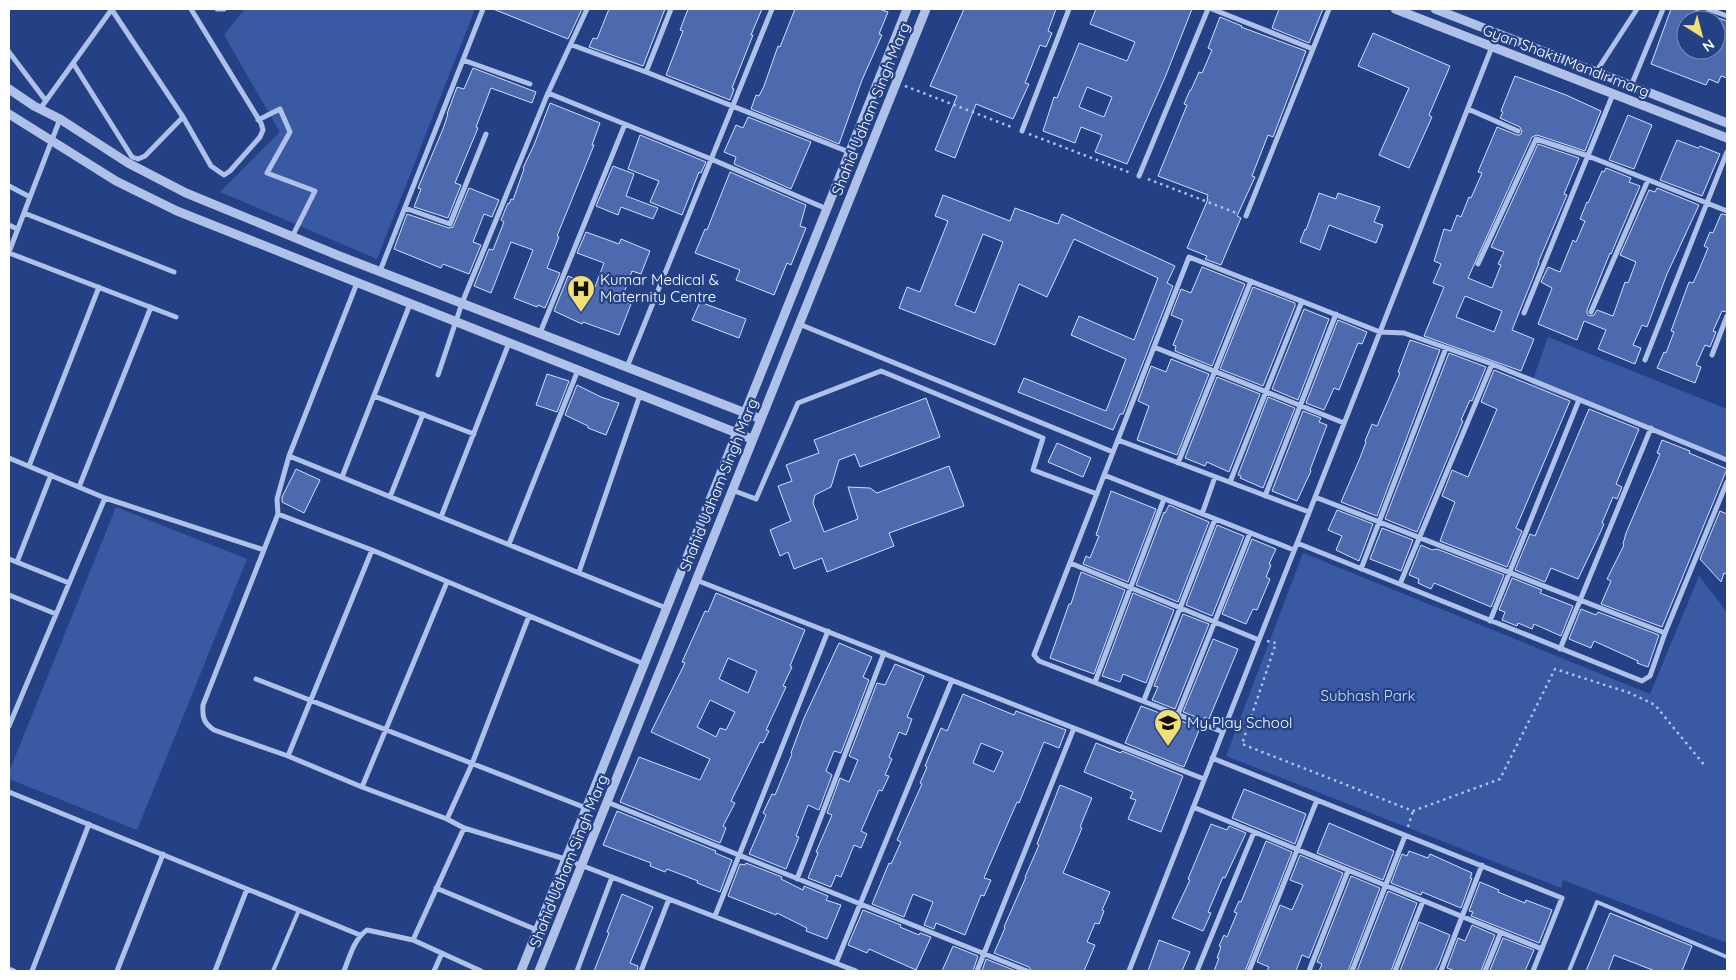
<svg xmlns="http://www.w3.org/2000/svg" width="1736" height="980" viewBox="0 0 1736 980" font-family="Quicksand,sans-serif">
<style>
.green{fill:#3959a3}
.building{fill:#4d6aae;stroke:#d3def7;fill-rule:evenodd}
.lines{fill:none;stroke-linecap:round;stroke-linejoin:round}
.path{stroke:#afc1e8;stroke-width:2.5;stroke-dasharray:2.5 4;stroke-linecap:butt}
.service{stroke:#afc1e8;stroke-width:4}
.minor{stroke:#afc1e8;stroke-width:5}
.tertiary{stroke:#afc1e8;stroke-width:9}
.labels{text-anchor:middle;stroke-width:4.5;stroke-linejoin:round;paint-order:stroke}
.street-label{font-size:15px;fill:#fff;stroke:#244186}
.poi-label{font-size:15px;fill:#fff;stroke:#244186;text-anchor:start}
.park-label{font-size:15px;fill:#d3def7;stroke:#244186}
</style>
<rect width="100%" height="100%" fill="#244186"/>
<path class="green" d="M245 9H475L377 259 220 192 280 132 224 35Z
M1548 337 1727 409V457L1531 385Z
M116 507 247 559 137 830 9 779V772Z
M1303 553 1650 694 1699 576 1727 612V943L1563 880 1561 888 1226 756Z"/>
<path class="building" d="M493 9H582L568 39Z
M609 9H665L643 66 589 47 593 38 597 39Z
M688 9H762L751 35H753L732 88 734 89 730 100 666 75 683 31 680 30Z
M795 9H879L888 12 879 34 882 35 862 80 839 144 751 109 756 95 759 96 764 86 778 46 780 47Z
M964 9H1056L1048 31 1052 33 1046 47 1040 45 1025 83 1029 84 1013 119 976 104 955 158 935 150 957 96 930 86Z
M1096 9H1192L1166 75 1127 164 1095 152 1102 135 1081 127 1075 143 1043 131 1054 97 1057 98 1079 43 1127 61 1135 42 1090 24ZM1087 87 1112 97 1104 117 1079 107Z
M1279 9H1323L1309 43 1272 28Z
M1671 9H1693L1727 21V78L1721 76 1718 83 1709 79 1706 85 1651 64ZM1686 20H1716V50H1686Z
M1220 17 1242 26 1241 27 1306 51 1273 137 1268 135 1252 176 1255 177 1237 216 1241 218 1221 265 1205 259 1207 256 1187 248 1208 199H1207L1208 195 1158 176 1187 105 1184 104 1190 90H1191L1199 72 1202 73 1212 50 1208 48Z
M1373 33 1450 66 1429 115 1432 117 1409 168 1379 155 1409 88 1358 66Z
M473 68 536 92 532 103 491 88 476 127 478 128 455 183 461 185 448 218 414 207 421 189 418 188 443 129 448 114H447L457 87 464 89Z
M1515 76 1566 95 1601 111 1585 151 1537 135 1532 137 1468 278 1492 288 1501 265 1498 264 1504 252 1491 247 1538 144 1579 158 1564 194 1567 195 1538 263H1539L1512 330 1534 339 1521 371 1424 336 1444 287 1433 283 1441 264 1434 261 1444 229 1451 231 1457 215 1461 217 1469 197 1471 198 1482 173 1478 172 1497 127 1517 135H1520L1522 132 1520 127 1500 118 1503 112 1501 111ZM1465 296 1502 311 1494 332 1456 317Z
M550 103 600 123 592 145H594L557 236 559 237 547 268 560 273 545 308 538 305 537 307 514 298 533 250 511 242 491 293 474 286 489 249 493 250 504 222 501 220 508 203 509 204 511 199 513 200 524 169 523 168 534 145Z
M1628 115 1652 125 1634 169 1609 160Z
M748 117 811 142 791 189 734 164 736 157 724 152 736 125 743 128Z
M640 135 706 162 701 173 699 172 682 215 650 202 659 181 628 169Z
M1677 140 1698 148 1700 146 1720 154 1702 196 1660 180Z
M613 166 634 174 626 196 658 208 653 219 621 207 618 215 596 206Z
M1606 168 1631 178 1629 182 1640 186 1611 254 1610 253 1587 310V314L1590 316 1594 315 1597 310 1613 316 1625 282 1628 283 1636 262 1620 255 1649 190 1655 192 1657 188 1699 205 1667 274 1647 327 1642 325 1633 345 1641 348 1635 364 1598 349 1606 330 1584 321 1577 340 1538 324 1552 288 1541 282 1548 267 1560 272 1573 240 1576 242 1585 221 1580 219 1587 202 1588 203 1602 171 1604 172Z
M730 172 806 205 800 226 806 228 791 265 787 263 774 295 736 280 740 270 695 253 705 229 707 230Z
M469 188 499 200 492 217 484 214 473 242 481 245 469 274 443 264 441 268 394 249 407 214 449 228 453 227Z
M1319 193 1336 199 1338 193 1380 207 1374 222 1383 225 1376 243 1329 225 1320 250 1300 242 1305 229 1306 230Z
M943 195 1010 221 1015 208 1058 224 1062 214 1175 266 1167 283 1173 286 1123 414H1120L1113 430 1018 392 1024 378 1106 411 1126 359 1071 335 1079 316 1134 340 1158 278 1074 239 1047 297 1019 284 995 345 899 308 907 287 920 292 948 221 935 216ZM983 234 1003 242 975 313 955 305Z
M1721 214 1727 215V312L1722 311 1713 331 1716 332 1710 347 1705 345 1696 365 1701 367 1695 383 1657 368 1664 352 1666 353 1674 332 1671 331 1689 282 1693 283 1699 270 1708 248 1704 246 1710 232 1713 233Z
M586 232 619 244 621 239 650 251 641 274 632 271 621 301 631 304 619 335 583 322 582 324 554 311 568 276 595 287 604 263 577 253Z
M1202 267 1245 284 1212 366 1175 351 1176 346 1173 345 1183 320 1171 315 1181 289 1191 293Z
M1253 287 1295 303V306L1263 386 1220 369Z
M700 302 746 319 739 338 692 320Z
M1304 309 1329 319 1298 400 1272 389Z
M1338 320 1367 332 1362 344 1358 343 1339 390 1334 388 1324 410 1306 403Z
M1410 340 1440 350 1377 516 1341 502 1360 458 1366 442 1365 441 1372 424 1377 426 1400 373 1398 372Z
M1449 353 1486 367 1472 401 1470 400 1461 420 1463 421 1417 532 1385 519Z
M1171 359 1209 374 1177 455 1137 440 1149 406 1138 401 1151 366 1166 372Z
M1494 370 1570 401 1516 528 1522 531 1507 567 1440 541 1455 502 1442 496 1452 470 1468 477 1497 409 1481 402Z
M547 374 569 381 557 412 536 405Z
M1217 377 1260 394 1229 472 1207 462 1205 466 1185 458Z
M577 385 601 397 619 403 606 435 588 428V426L565 415Z
M1268 397 1295 408 1263 488 1240 478 1241 476 1238 475Z
M926 398 940 437 860 467 855 454 839 460 831 487 815 495 813 503 824 532 858 519 848 487 870 488 877 493 949 466 964 506 889 533 894 546 827 572 822 558 794 569 788 552 780 556 770 530 791 521 778 486 792 481 786 465 819 453 814 440Z
M1589 409 1639 429 1616 484 1622 487 1617 499 1613 497 1602 523 1604 524 1600 533 1578 579 1551 568 1545 582 1515 570 1530 534 1535 536Z
M1303 411 1321 418 1319 422 1327 425 1310 470 1311 471 1297 501 1272 491Z
M1662 440 1690 451 1689 453 1727 469 1662 627 1601 604 1611 581 1607 579 1624 545 1623 544 1626 533 1654 468 1660 454 1657 453Z
M1057 443 1091 458 1083 477 1048 462Z
M296 469 320 480 304 513 282 502V497Z
M1111 491 1156 509 1128 582 1083 564 1086 556 1090 558 1099 536 1096 535Z
M1169 505 1209 522 1178 602 1136 585 1164 512 1165 513Z
M1337 510 1373 524 1359 561 1336 550 1342 536 1328 530Z
M1720 511 1727 514V574L1724 573 1721 582 1700 559Z
M1217 525 1244 536 1212 616 1186 605Z
M1382 528 1413 540 1401 571 1370 559Z
M1252 539 1276 549 1269 564 1271 565 1266 577 1270 579 1265 591 1257 610 1253 609 1246 624 1222 614Z
M1421 545 1432 550 1437 549 1504 575 1491 607 1434 583 1431 589 1418 583 1419 579 1409 575Z
M1081 572 1125 590 1094 674 1050 658 1069 604H1071Z
M1512 578 1542 590 1540 593 1573 606 1561 636 1534 624 1532 629 1518 623 1517 626 1502 620 1505 612 1499 610Z
M716 593 805 630 790 666 792 667 783 686 786 687 766 730 769 731 763 743 760 742 731 801 735 803 723 826 726 828 720 843 620 802 639 757 700 780 710 759 651 732 685 663 682 662 705 611 708 612ZM728 658 757 671 748 693 719 679ZM710 700 735 712 726 730 720 728 716 737 697 727Z
M1133 593 1174 610 1146 683 1123 674 1120 682 1102 676Z
M1581 609 1596 615 1598 612 1659 635 1648 667 1637 663 1638 661 1594 641 1591 648 1569 639Z
M1183 614 1209 624 1175 709 1152 700 1158 687 1154 686Z
M1213 639 1238 649 1209 719 1205 717 1204 720 1183 712Z
M839 643 872 657 863 677 869 680 841 753 834 751 826 771 832 775 819 810 808 805 796 836 799 837 786 869 749 854 766 815 763 813 772 794 775 795 792 754 791 753 804 718Z
M895 664 924 676 907 717 912 719 906 735 899 732 889 757 892 759 885 775 889 776 882 791 879 790 861 831 867 834 861 848 854 845 841 877 836 875 831 887 808 878 818 853 816 852 832 815 827 813 840 778 849 782 858 760 849 756 877 683 885 685Z
M963 694 1014 715 1016 711 1066 730 1059 748 1044 742 1019 803 1017 802 984 878 991 880 984 896 981 895 965 935 936 923 934 929 924 925 933 902 913 894 904 917 872 904 889 863 891 864 901 842 897 840 922 784 920 783 927 767 925 766 941 728 947 731ZM981 743 1003 752 994 772 973 763Z
M1141 706 1200 728 1184 767 1125 743Z
M1096 743 1121 753 1122 751 1183 776 1161 832 1128 819 1136 800 1130 798 1133 792 1084 772Z
M1060 785 1092 798 1080 827 1082 828 1063 873 1110 892 1102 910 1104 911 1099 924 1095 923 1087 942 1095 945 1084 971H1031L1029 967 994 953 1005 928 1004 927 1026 877H1025L1039 845 1037 844Z
M1244 789 1306 814 1295 844 1232 818Z
M617 811 716 851 715 853 732 860 720 892 697 883 698 881 667 869 665 872 650 866 651 863 603 845Z
M1329 823 1394 851 1383 880 1317 853Z
M1211 824 1227 830 1229 826 1246 833 1225 878 1223 877 1208 912 1211 913 1203 931 1172 918 1190 880 1188 879Z
M1266 841 1292 852 1245 971H1214L1219 958H1217L1221 947 1219 946 1224 935 1227 937 1237 913 1234 912 1239 901 1241 902Z
M1409 851 1428 858 1430 854 1472 873 1470 878H1472L1461 908 1422 892 1421 895 1391 883 1402 854 1407 856Z
M1300 855 1343 873 1309 958 1302 955 1296 971H1267L1269 967 1257 962 1280 905 1292 910 1303 885 1290 880Z
M746 863 782 877 781 879 803 890 804 886 828 896 826 900 841 905 827 939 806 931 807 928 777 913 776 915 728 896 740 864 745 865Z
M1351 876 1380 888 1348 971H1319L1322 964 1317 962Z
M1480 882 1499 890 1498 892 1525 903 1526 900 1552 910 1539 943 1471 916 1473 912 1469 911Z
M1388 891 1417 903 1391 971H1357Z
M622 894 653 907 630 963 638 966 637 971H594L609 933 607 932Z
M863 910 901 925 900 927 919 935 920 933 931 937 916 970 869 949 867 953 848 945Z
M1610 913 1692 946 1682 971H1655L1614 955 1608 971H1586Z
M1419 922 1450 935 1439 964 1435 971H1400Z
M1472 925 1495 935 1481 971H1455L1447 968 1458 938 1465 941Z
M1503 938 1534 950 1525 971H1495L1490 970Z
M1159 940 1190 952 1182 971H1148Z
M953 946 978 956 973 971H942Z
M986 959 1016 971H982Z"/>
<g class="lines">
<path class="path" d="M905 86 1014 128
M1029 134 1131 173
M1148 179 1239 214
M1267 641 1276 643 1242 744 1413 811 1500 779 1555 669 1630 693 1655 705 1705 766
M1408 827 1413 811"/>
<path class="service" d="M273 971 299 910
M1569 971 1597 902 1727 957"/>
<path class="minor" d="M217 9H224
M1212 9 1313 49
M1708 9 1727 16
M112 10 183 117 211 166 224 175 230 171 260 137 263 130 261 123 191 9
M572 45 646 72 849 152
M9 52 46 101
M463 60 530 84
M73 63 132 157 138 159 145 156 183 117
M646 72 671 9
M1596 72 1637 9
M1631 86 1663 9
M548 93 711 159 827 209
M40 109 112 9
M1468 109 1518 131
M258 120 280 109 290 132 267 173 315 191 292 237
M1022 131 1069 9
M1139 176 1208 9
M9 186 30 197
M405 208 450 224 486 134
M24 213 174 272
M1246 216 1329 9
M9 225 17 229
M9 252 60 119
M9 253 176 317
M1478 264 1536 139 1588 156 1727 211
M380 271 483 9
M357 283 289 456 666 608
M1591 312 1648 180
M1524 313 1613 94
M799 324 1113 452
M540 333 625 124
M1154 347 1344 423
M1712 355 1727 316
M1645 360 1727 152
M627 367 772 9
M438 375 462 303 548 93 587 9
M374 396 474 434
M1118 440 1309 512
M289 456 277 499 278 514 203 705C202 718 204 723 214 730L288 756 362 787 447 819 464 828 565 859 856 971
M9 458 105 498 9 726
M1178 463 1251 281
M29 466 99 287
M1104 475 1294 550
M342 477 410 304
M1230 482 1302 301
M79 487 151 307
M732 490 756 499 798 403 881 371 1043 438 1033 470 1097 494
M1265 496 1336 314
M390 497 423 414
M1315 497 1665 633
M105 498 264 550
M278 514 372 550 644 664
M1202 514 1215 477
M441 517 509 343
M1297 543 1642 681 1650 676 1665 633 1727 482
M509 544 578 370
M9 559 69 583
M17 562 51 475
M1070 563 1259 640
M1361 569 1446 348
M579 572 640 395
M696 580 1204 779
M1400 584 1492 364
M9 595 56 614
M1490 621 1579 400
M1560 649 1651 428
M256 679 586 808
M1095 682 1164 499
M1144 700 1215 519
M1178 714 1250 533
M1223 732 1039 661 1034 655 1189 257 1380 332 1404 333 1492 364 1727 460
M288 756 372 550
M1212 758 1562 898 1533 971
M362 787 447 582
M9 792 360 935
M607 802 1027 971
M1193 807 1542 949
M447 819 472 764 529 616
M797 879 884 653
M436 888 537 930
M715 916 828 631
M413 940 464 828
M836 963 952 680
M9 969 14 971
M32 971 89 824
M117 971 163 854
M215 971 247 889
M344 971C350 956 354 939 367 930L413 940 481 971
M434 971 442 953
M577 971 612 877
M641 971 669 899
M977 971 1074 728
M1129 971 1497 34
M1197 971 1254 832
M1249 971 1317 800
M1309 971 1348 871
M1352 971 1405 836
M1395 971 1423 901
M1441 971 1482 865
M1485 971 1501 932"/>
<path class="tertiary" d="M1395 9 1727 138
M1435 9 1727 123
M9 89 34 106 60 119 128 163 186 193 337 255 761 419
M9 114 116 181 177 211 752 439
M521 971 907 9
M539 971 926 9"/>
</g>
<defs>
<symbol id="hospital-pin" viewBox="-11 -11 22 30"><path d="M0 17L-7.5 6A9.5 9.5 0 1 1 7.5 6Z" fill="#f3e073" stroke="#244186"/><path d="M-5-5h3v3.5h4V-5h3V5h-3V1.5h-4V5h-3Z" fill="#111"/></symbol>
<symbol id="school-pin" viewBox="-11 -11 22 30"><path d="M0 17L-7.5 6A9.5 9.5 0 1 1 7.5 6Z" fill="#f3e073" stroke="#244186"/><path d="M0-5L7-2L0 1L-7-2ZM-4 1L0 2.5L4 1V4Q0 6-4 4Z" fill="#111"/></symbol>
</defs>
<g fill-rule="evenodd">
<use href="#hospital-pin" x="565" y="273" width="32" height="43"/>
<use href="#school-pin" x="1152" y="707" width="32" height="43"/>
</g>
<g class="labels">
<g class="street-label">
<text transform="translate(1566 61) rotate(21)" y="5">Gyan Shakti Mandir marg</text>
<text transform="translate(871 109) rotate(-68)" y="5">Shahid Udham Singh Marg</text>
<text transform="translate(719 485) rotate(-68)" y="5">Shahid Udham Singh Marg</text>
<text transform="translate(569 861) rotate(-68)" y="5">Shahid Udham Singh Marg</text>
</g>
<g class="poi-label">
<text x="600" y="285">Kumar Medical &amp;<tspan x="600" dy="17">Maternity Centre</tspan></text>
<text x="1187" y="728">My Play School</text>
</g>
<g class="park-label">
<text x="1368" y="701">Subhash Park</text>
</g>
</g>
<rect width="1736" height="980" fill="none" stroke="#ffffff" stroke-width="20"/>
<g transform="translate(1701 35) rotate(144)"><circle r="24" fill="#244186" stroke="#7c8db6"/>
<path d="M0-4L9 19L0 12L-9 19Z" fill="#f3e073"/>
<text y="-8" font-size="14" font-weight="bold" text-anchor="middle" fill="#ffffff">N</text>
</g>
</svg>
